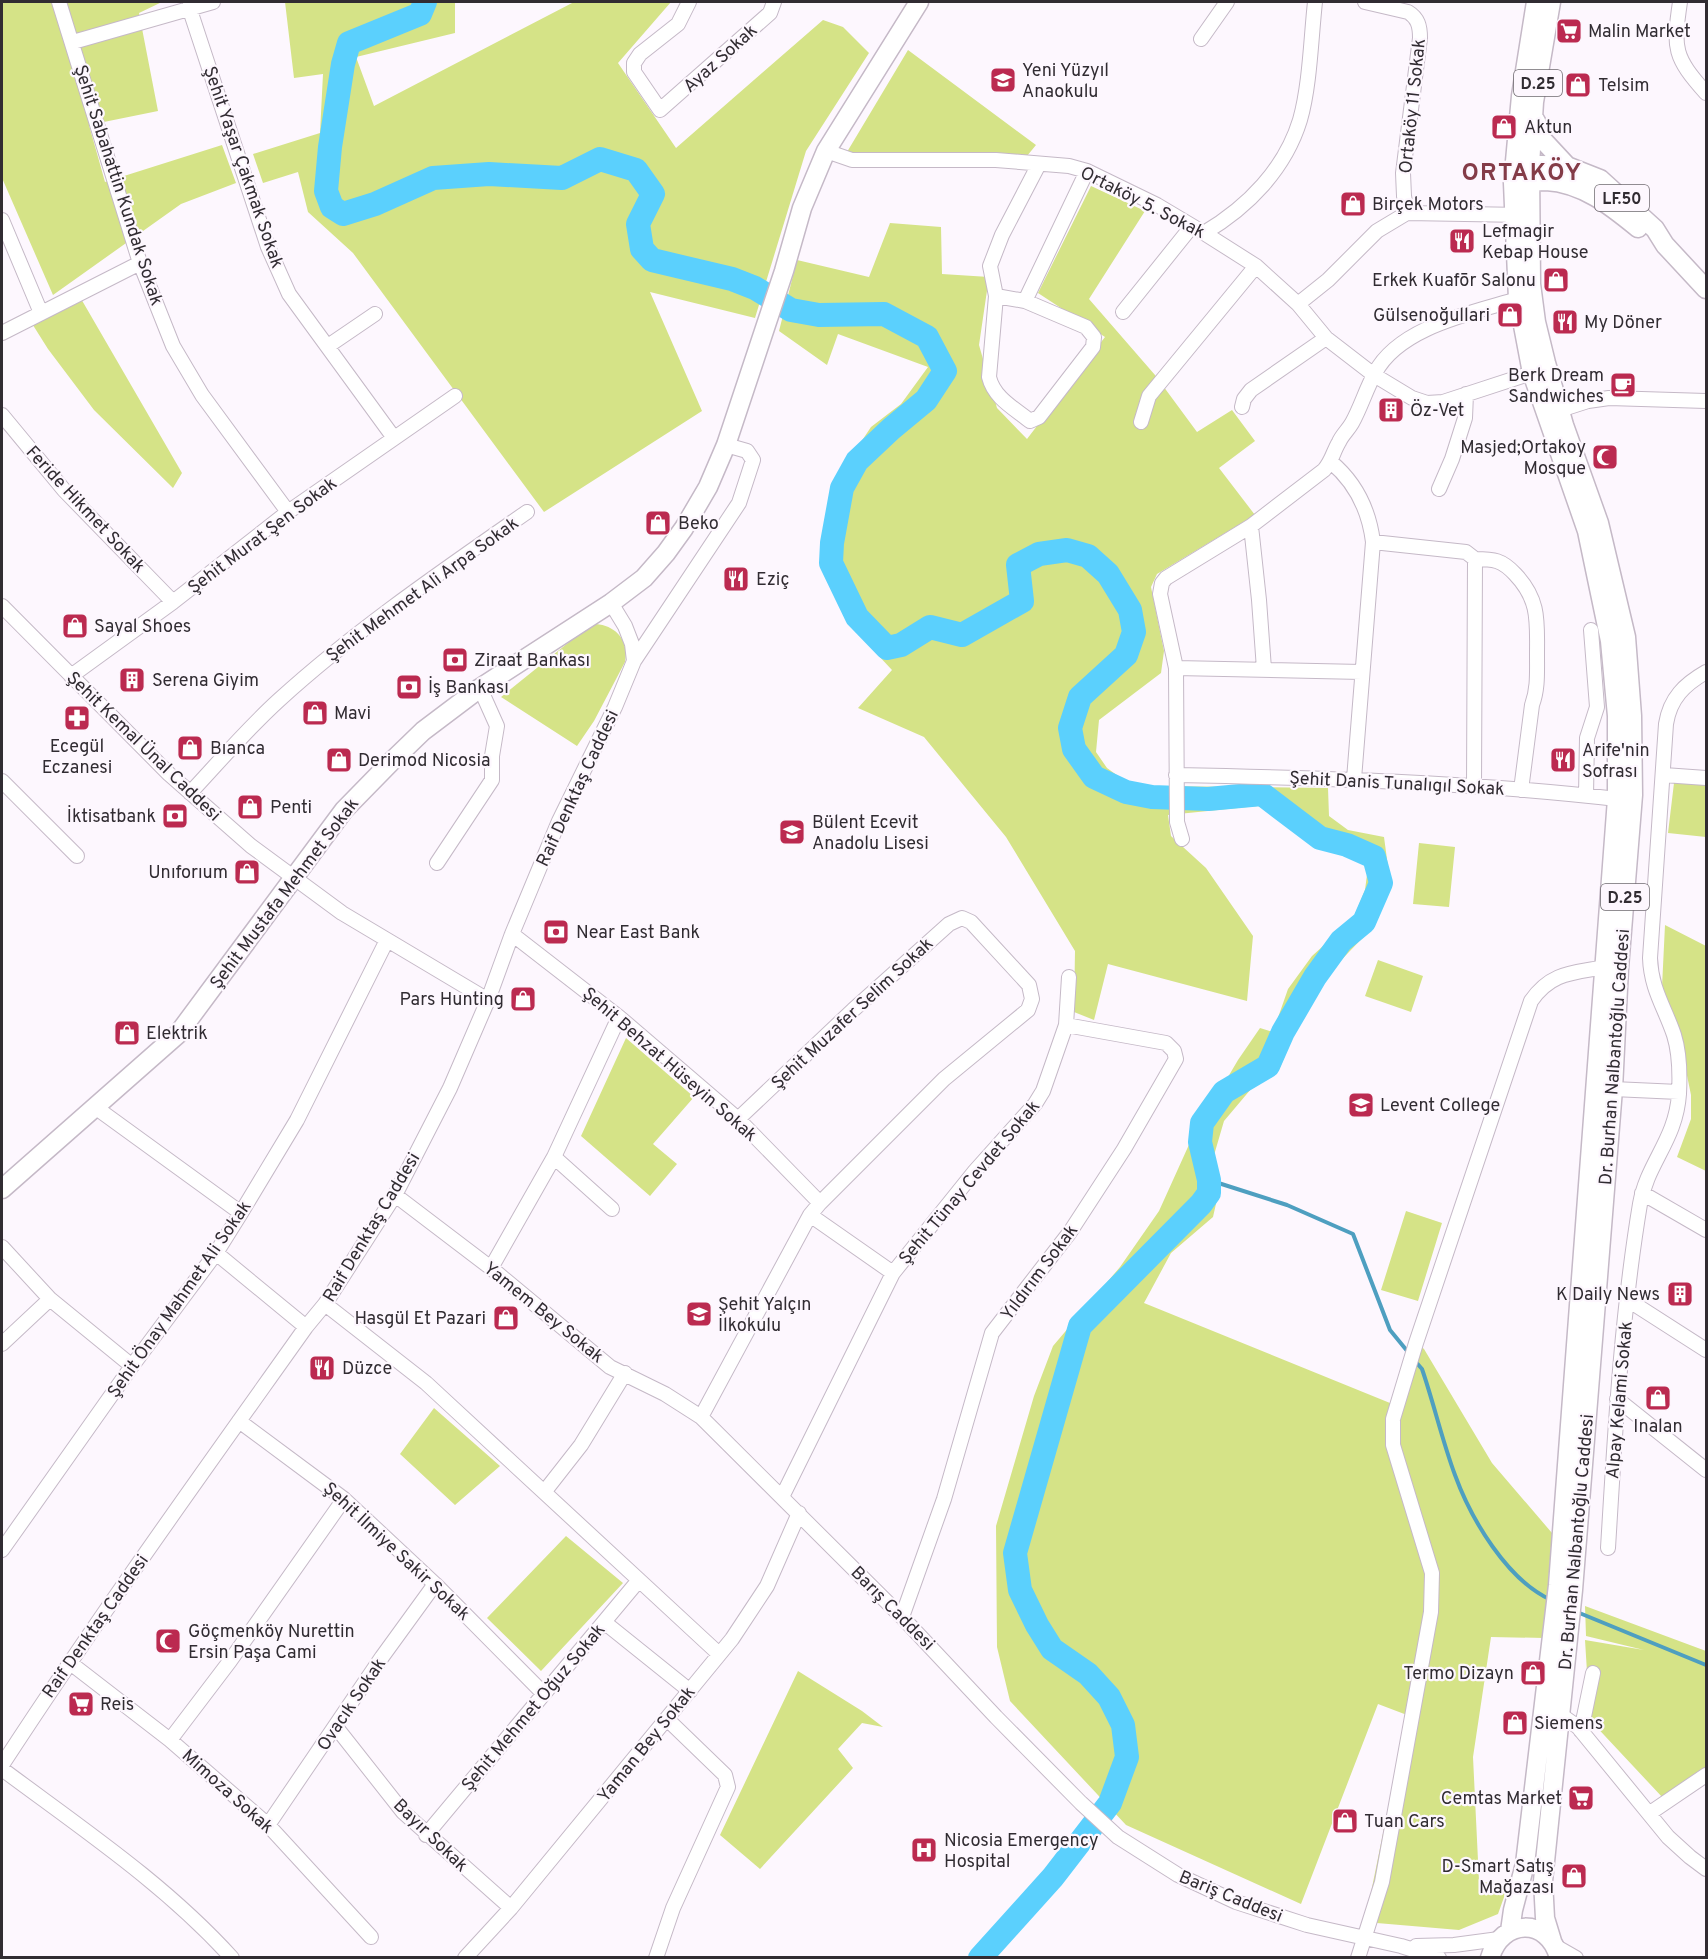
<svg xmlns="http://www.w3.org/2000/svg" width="1708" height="1959" viewBox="0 0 1708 1959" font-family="Overpass,sans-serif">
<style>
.green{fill:#d5e387}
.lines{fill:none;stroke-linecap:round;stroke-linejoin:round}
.stream{stroke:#4e9fc0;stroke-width:4}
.river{stroke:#5bd0fd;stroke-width:24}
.minor-casing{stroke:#c5b9c7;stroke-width:16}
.major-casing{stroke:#c5b9c7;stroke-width:21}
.minor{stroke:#fff;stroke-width:14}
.major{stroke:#fff;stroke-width:18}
.labels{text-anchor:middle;stroke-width:4.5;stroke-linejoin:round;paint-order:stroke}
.shield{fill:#fdf7fe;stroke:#6e696f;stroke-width:1.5}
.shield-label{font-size:16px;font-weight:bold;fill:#312c32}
.poi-label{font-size:18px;fill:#312c32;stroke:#fdf7fe;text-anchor:start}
.street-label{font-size:18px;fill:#312c32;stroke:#fdf7fe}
.district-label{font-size:24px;font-weight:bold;letter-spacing:1.5px;fill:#843c48;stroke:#fdf7fe}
</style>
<rect width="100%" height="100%" fill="#fdf7fe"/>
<path class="green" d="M2 2H162L139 13 158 111 89 125 105 182 222 145 236 183 181 204 53 295 2 178Z
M285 2H455V33L356 57 374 106 574 2H671L618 63 676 148 823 20 843 27 869 53 806 151 755 318 650 292 702 411 544 512 353 253 308 212 298 172 263 183 253 154 320 133 323 74 294 78Z
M908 50 1036 145 1027 156 847 152Z
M1091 186 1145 211 1089 299 1155 375 1197 432 1232 410 1255 441 1219 468 1255 515 1157 574 1151 587 1164 651 1161 673 1099 720 1096 752 1107 768 1125 781 1150 786 1328 788 1329 816 1348 830 1384 837 1389 874 1373 927 1324 978 1312 1001 1303 1011 1279 1070 1251 1089 1224 1121 1212 1162 1218 1195 1213 1217 1171 1253 1144 1303 1390 1403 1411 1338 1424 1349 1492 1463 1552 1533 1544 1638 1491 1637 1473 1757 1479 1881 1508 1886 1498 1914 1459 1930 1365 1922 1407 1715 1378 1704 1301 1904 1126 1825 1010 1701 997 1647 996 1526 1034 1396 1053 1346 1120 1267 1159 1211 1192 1138 1238 1060 1260 1028 1273 1032 1288 989 1312 956 1353 919 1365 890 1368 867 1357 854 1316 846 1283 818 1258 806 1168 815 1171 836 1206 868 1253 936 1247 1001 1108 964 1094 1020 1074 1012 1075 951 1006 837 924 737 858 708 892 670 877 654 824 574 835 487 843 469 871 427 901 404 928 367 838 334 827 365 779 331 797 260 869 277 890 223 941 227 942 274 989 277 979 345 997 408 1027 439 1105 337 1038 293Z
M80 297 182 473 173 488 94 410 48 349 31 322Z
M596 624C617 626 629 641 625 662L594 721 577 746 501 697 589 626Z
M1674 783 1706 785V837L1668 833Z
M1419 843 1455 847 1449 907 1413 904Z
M1665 925 1706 946V1171L1677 1157 1691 1119V1095L1676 1022 1662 987Z
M1378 960 1423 976 1411 1012 1365 996Z
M626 1038 694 1097 653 1144 677 1164 650 1196 581 1136Z
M1406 1211 1442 1223 1418 1301 1381 1290Z
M434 1408 500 1466 455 1505 400 1454Z
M566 1536 623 1583 541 1671 487 1618Z
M1585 1606 1706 1651V1772L1663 1798 1590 1720 1585 1640 1644 1650 1586 1636Z
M798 1671 862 1711 883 1727 862 1723 838 1749 853 1768 760 1869 720 1835Z"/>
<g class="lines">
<path class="stream" d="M1209 1180 1287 1205 1353 1234 1390 1330 1408 1352
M1415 1361 1422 1369C1434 1404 1442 1440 1455 1475 1471 1519 1507 1580 1551 1600
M1577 1612 1706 1665"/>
<path class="river" d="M425 2 420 14 349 43 343 64 330 147 326 191 332 207 343 214 375 204 433 178 489 174 562 178 600 159 636 170 653 194 638 224 642 249 652 260 732 279 755 288 791 310 819 315 884 314 927 337 945 371 926 400 891 429 857 461 842 488 832 543 831 563 857 617 887 648 901 645 930 627 962 635 1022 601 1018 565 1039 554 1067 550 1088 556 1108 574 1130 610 1134 632 1126 655 1080 697 1070 728 1074 749 1094 777 1126 792 1152 797 1208 799 1262 794 1320 838 1347 845 1374 857 1381 883 1364 922 1341 941 1315 977 1283 1032 1268 1066 1224 1092 1202 1123 1200 1142 1209 1180V1193L1201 1204 1080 1326 1015 1553 1020 1590 1037 1625 1052 1649 1088 1674 1109 1697 1123 1725 1127 1757 1110 1803 1053 1877 980 1958"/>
<defs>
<path id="minor" d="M59 2 140 263 173 346 202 395 288 512
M689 2 678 24 640 54 634 63V72L660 110 770 13 774 2
M1365 2 1408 12C1418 18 1420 26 1420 38L1403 173 1404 196 1407 213
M1680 2C1673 49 1674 57 1706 93
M189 7 268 247 289 294 394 438
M1201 39 1227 2
M73 42 213 2
M826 151 852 160H996L1069 166 1087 171 1157 205 1204 233 1256 266 1298 304 1326 338 1374 375 1412 398 1427 403 1443 402 1532 373
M2 220 41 313
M1204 233C1248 207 1285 169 1300 120 1310 85 1311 38 1315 2
M996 296 1025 301 1086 327 1094 337 1093 347 1039 417 1030 421C1014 408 994 398 989 377L996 296 990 266 1002 235 1039 164
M1025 301 1087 171
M1298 304 1328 280 1377 231 1407 213 1523 215
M1123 312 1192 226
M2 333 140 263
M328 346 375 314
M1242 407 1244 399 1251 390 1326 338
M1560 410 1588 401 1609 398 1706 401
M2 415 64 490 173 602
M1141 422 1149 396 1256 266
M1331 462C1356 483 1369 510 1373 542L1354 779
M1439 489 1452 459 1465 418 1466 394
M1251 526 1259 600 1264 669
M1373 542 1466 552 1475 559 1474 786
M1475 559C1494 559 1502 560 1515 574 1540 600 1537 622 1537 655 1537 673 1538 689 1532 705L1521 790
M2 606 169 774 251 846 342 913 488 1000
M634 661 739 503 753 460 747 451 726 445
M1176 668 1362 672
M71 676 173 602 288 512 455 396
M1176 775C1323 778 1470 782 1617 799
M1664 775 1706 778
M2 781 77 856
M190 793C219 762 247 729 279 700 356 630 441 572 527 512
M1586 796 1587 738 1597 707 1591 630
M1182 839 1177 822 1176 668 1160 594 1162 583 1166 578 1251 526 1324 470C1332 461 1333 452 1339 442 1342 435 1348 430 1352 423 1361 407 1366 389 1375 373 1399 327 1472 313 1518 299
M437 863 492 780V756L497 726 480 688
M512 934 619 1017 738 1119 820 1203
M1613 1089 1679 1092
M95 1107 241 1213
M554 1157 612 1209
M1642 1193 1706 1230
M395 1195 491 1268 610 1367 665 1394 701 1417 902 1617 996 1717 1081 1803 1118 1837 1178 1875 1236 1902 1307 1925 1401 1946 1439 1958
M810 1215 893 1273
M2 1247 50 1299 132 1366
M216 1253 306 1327
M491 1268 554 1157 619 1017
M1628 1300 1706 1350
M325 1304 426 1383 719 1654
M2 1344 50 1299
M1617 1399 1706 1470
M701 1417 810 1215 820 1203 944 1079 1028 1010 1032 999 1029 985 971 922 962 918 949 924 853 1010 738 1119
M239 1421 344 1499 435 1584 544 1694
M545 1491 581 1445 625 1373
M782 1497 893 1273 975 1171 1035 1104 1043 1091 1066 1025 1069 977
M1608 1548C1615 1433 1621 1318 1640 1204 1647 1163 1676 1140 1679 1094 1680 1075 1680 1054 1674 1035 1665 1008 1651 989 1650 958L1666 724C1670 698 1685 684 1706 672
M2 1550 132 1366 216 1253 241 1213 297 1120 387 940
M902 1617 944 1499 992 1333 1070 1232 1124 1149 1176 1059 1174 1051 1166 1043 1066 1025
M604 1622 690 1691
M69 1662 170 1740 268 1825 371 1937
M1561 1715 1578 1727 1668 1837 1690 1857 1706 1869
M336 1727 403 1812 511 1908
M1581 1731 1593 1673
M170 1740 230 1661 344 1499
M2 1765C99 1616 203 1472 306 1327L325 1304 395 1195 450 1088 488 1000 512 934 559 821 615 707 634 661 632 644 625 626 611 603
M2 1769C81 1828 165 1884 232 1958
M1650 1813 1706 1775
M268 1825 382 1657 435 1584
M426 1835 639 1580
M1416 1946 1454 1945 1499 1939
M1555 1946 1576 1958
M465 1958 511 1908 732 1639 767 1586 799 1513
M656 1958 673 1908 728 1787 725 1775 667 1719
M1358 1958 1382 1882 1431 1612 1432 1573 1393 1445V1419L1416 1343 1531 1001C1551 972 1573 973 1605 967"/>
<path id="major" d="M1551 2 1534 102 1530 165 1531 284 1536 322 1546 363 1564 425 1599 523 1626 637 1632 716 1633 795 1619 968 1613 1089 1573 1590 1543 1881 1545 1918 1552 1941
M1536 121 1541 138 1567 166
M1518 164 1567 166 1600 179 1655 229 1665 245 1706 289
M1517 183C1527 184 1536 181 1546 181 1583 183 1611 206 1638 228
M2 1189 178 1034 344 810 393 760 423 731 480 688 611 603 644 578 666 553 684 528 708 487 726 445 784 271 802 208 826 151 919 2
M1510 1931 1513 1910 1525 1864 1558 1585 1617 799V716L1610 641 1587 531 1532 373 1518 299 1513 183 1521 96 1536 2
M1490 1958C1501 1918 1549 1917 1559 1958"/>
</defs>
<use href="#minor" class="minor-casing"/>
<use href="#major" class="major-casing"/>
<use href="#minor" class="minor"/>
<use href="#major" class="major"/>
</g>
<defs>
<symbol id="supermarket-square" viewBox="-11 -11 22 22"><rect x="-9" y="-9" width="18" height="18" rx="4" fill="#bb2a50" stroke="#fdf7fe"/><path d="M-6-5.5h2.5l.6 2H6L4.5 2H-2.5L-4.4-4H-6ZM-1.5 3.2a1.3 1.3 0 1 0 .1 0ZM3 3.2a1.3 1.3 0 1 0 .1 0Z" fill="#fff"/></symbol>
<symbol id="school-square" viewBox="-11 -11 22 22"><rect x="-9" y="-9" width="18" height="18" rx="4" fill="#bb2a50" stroke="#fdf7fe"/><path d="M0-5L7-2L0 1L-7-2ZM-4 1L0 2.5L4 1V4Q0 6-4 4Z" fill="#fff"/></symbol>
<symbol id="shop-square" viewBox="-11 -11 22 22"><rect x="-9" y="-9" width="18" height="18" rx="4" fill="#bb2a50" stroke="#fdf7fe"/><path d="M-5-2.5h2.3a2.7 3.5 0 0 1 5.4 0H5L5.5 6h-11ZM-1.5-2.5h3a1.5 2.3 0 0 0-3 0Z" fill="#fff"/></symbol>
<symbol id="restaurant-square" viewBox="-11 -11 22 22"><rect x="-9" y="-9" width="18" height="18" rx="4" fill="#bb2a50" stroke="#fdf7fe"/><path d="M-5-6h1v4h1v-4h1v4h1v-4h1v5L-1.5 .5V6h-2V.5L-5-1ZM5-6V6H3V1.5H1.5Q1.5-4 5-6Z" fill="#fff"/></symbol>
<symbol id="cafe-square" viewBox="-11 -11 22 22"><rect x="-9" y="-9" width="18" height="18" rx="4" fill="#bb2a50" stroke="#fdf7fe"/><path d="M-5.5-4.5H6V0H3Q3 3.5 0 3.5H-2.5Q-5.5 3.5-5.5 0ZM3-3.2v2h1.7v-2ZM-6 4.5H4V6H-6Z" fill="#fff"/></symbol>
<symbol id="building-square" viewBox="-11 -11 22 22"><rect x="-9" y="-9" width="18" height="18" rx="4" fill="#bb2a50" stroke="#fdf7fe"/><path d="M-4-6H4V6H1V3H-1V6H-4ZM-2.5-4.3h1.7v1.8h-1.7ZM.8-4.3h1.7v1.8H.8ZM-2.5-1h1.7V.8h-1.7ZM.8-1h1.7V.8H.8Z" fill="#fff"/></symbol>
<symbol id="mosque-square" viewBox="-11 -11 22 22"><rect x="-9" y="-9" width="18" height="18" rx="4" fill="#bb2a50" stroke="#fdf7fe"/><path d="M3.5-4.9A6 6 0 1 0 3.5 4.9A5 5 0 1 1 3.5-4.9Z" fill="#fff"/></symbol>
<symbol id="bank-square" viewBox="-11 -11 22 22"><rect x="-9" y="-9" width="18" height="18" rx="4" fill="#bb2a50" stroke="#fdf7fe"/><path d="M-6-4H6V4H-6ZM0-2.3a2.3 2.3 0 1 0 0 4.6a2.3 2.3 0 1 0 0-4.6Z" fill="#fff"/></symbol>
<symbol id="pharmacy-square" viewBox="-11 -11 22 22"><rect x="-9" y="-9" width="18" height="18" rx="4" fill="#bb2a50" stroke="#fdf7fe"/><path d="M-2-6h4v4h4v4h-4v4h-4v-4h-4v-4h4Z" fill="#fff"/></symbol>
<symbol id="university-square" viewBox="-11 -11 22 22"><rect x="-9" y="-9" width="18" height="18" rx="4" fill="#bb2a50" stroke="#fdf7fe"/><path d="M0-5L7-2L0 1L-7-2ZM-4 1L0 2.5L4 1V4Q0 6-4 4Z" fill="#fff"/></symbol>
<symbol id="hospital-square" viewBox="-11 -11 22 22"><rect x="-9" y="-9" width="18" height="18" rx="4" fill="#bb2a50" stroke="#fdf7fe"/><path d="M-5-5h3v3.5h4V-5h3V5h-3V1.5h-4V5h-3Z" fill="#fff"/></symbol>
</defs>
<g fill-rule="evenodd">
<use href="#supermarket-square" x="1554" y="16" width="30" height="30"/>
<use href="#school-square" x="988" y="65" width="30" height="30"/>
<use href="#shop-square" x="1563" y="70" width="30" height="30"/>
<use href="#shop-square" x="1489" y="112" width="30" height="30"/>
<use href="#shop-square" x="1338" y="189" width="30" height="30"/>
<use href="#restaurant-square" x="1447" y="226" width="30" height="30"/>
<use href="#shop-square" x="1541" y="265" width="30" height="30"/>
<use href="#shop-square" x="1495" y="300" width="30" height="30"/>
<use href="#restaurant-square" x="1550" y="307" width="30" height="30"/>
<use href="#cafe-square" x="1608" y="370" width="30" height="30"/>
<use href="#building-square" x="1376" y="395" width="30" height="30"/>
<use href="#mosque-square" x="1590" y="442" width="30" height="30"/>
<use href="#shop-square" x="643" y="508" width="30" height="30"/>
<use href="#restaurant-square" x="721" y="564" width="30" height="30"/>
<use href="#shop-square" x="60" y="611" width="30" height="30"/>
<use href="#bank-square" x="440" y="645" width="30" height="30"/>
<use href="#building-square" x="117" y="665" width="30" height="30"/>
<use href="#bank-square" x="394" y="672" width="30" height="30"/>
<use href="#shop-square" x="300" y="698" width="30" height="30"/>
<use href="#pharmacy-square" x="62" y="703" width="30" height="30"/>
<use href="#shop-square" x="175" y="733" width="30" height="30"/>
<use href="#shop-square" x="324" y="745" width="30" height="30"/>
<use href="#restaurant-square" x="1548" y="745" width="30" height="30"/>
<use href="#shop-square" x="235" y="792" width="30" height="30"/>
<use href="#bank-square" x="160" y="801" width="30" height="30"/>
<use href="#school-square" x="777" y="817" width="30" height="30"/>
<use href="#shop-square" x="232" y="857" width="30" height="30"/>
<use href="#bank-square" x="541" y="917" width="30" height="30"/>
<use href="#shop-square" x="508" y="984" width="30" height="30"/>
<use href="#shop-square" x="112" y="1018" width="30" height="30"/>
<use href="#university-square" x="1346" y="1090" width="30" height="30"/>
<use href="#building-square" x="1665" y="1279" width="30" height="30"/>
<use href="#school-square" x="684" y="1299" width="30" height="30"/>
<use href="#shop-square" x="491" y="1303" width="30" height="30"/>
<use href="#restaurant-square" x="307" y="1353" width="30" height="30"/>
<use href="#shop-square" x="1643" y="1383" width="30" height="30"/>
<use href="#mosque-square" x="153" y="1626" width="30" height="30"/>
<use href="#shop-square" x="1518" y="1658" width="30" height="30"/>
<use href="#supermarket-square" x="66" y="1689" width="30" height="30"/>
<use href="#shop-square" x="1500" y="1708" width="30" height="30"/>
<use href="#supermarket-square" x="1566" y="1783" width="30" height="30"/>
<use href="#shop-square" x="1330" y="1806" width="30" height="30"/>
<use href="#hospital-square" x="909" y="1835" width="30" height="30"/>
<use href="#shop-square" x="1559" y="1861" width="30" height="30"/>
</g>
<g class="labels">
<g class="shield">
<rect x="1514" y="70" width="48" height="26" rx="4.5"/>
<rect x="1595" y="185" width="54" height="26" rx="4.5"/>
<rect x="1601" y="884" width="48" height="26" rx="4.5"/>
</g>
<g class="shield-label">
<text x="1538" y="89">D.25</text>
<text x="1622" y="204">LF.50</text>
<text x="1625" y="903">D.25</text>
</g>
<g class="poi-label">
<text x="1588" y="37">Malin Market</text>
<text x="1022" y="76">Yeni Yüzyıl<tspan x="1022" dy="21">Anaokulu</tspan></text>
<text x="1598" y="91">Telsim</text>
<text x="1524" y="133">Aktun</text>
<text x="1372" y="210">Birçek Motors</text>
<text x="1482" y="237">Lefmagir<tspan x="1482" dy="21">Kebap House</tspan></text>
<text x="1536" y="286" text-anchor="end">Erkek Kuafōr Salonu</text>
<text x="1490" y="321" text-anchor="end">Gülsenoğullari</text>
<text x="1584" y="328">My Döner</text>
<text x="1604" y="381" text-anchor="end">Berk Dream<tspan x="1604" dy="21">Sandwiches</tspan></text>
<text x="1410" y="416">Öz-Vet</text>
<text x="1586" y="453" text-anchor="end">Masjed;Ortakoy<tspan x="1586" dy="21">Mosque</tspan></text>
<text x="678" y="529">Beko</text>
<text x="756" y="585">Eziç</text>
<text x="94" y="632">Sayal Shoes</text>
<text x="474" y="666">Ziraat Bankası</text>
<text x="152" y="686">Serena Giyim</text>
<text x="428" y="693">İş Bankası</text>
<text x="334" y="719">Mavi</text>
<text x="77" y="752" text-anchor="middle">Ecegül<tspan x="77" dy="21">Eczanesi</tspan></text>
<text x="210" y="754">Bıanca</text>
<text x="1582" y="756">Arife'nin<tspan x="1582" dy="21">Sofrası</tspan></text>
<text x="358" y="766">Derimod Nicosia</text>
<text x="270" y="813">Penti</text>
<text x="156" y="822" text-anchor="end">İktisatbank</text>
<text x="812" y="828">Bülent Ecevit<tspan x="812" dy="21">Anadolu Lisesi</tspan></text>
<text x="228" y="878" text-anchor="end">Unıforıum</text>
<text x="576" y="938">Near East Bank</text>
<text x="504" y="1005" text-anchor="end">Pars Hunting</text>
<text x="146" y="1039">Elektrik</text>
<text x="1380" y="1111">Levent College</text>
<text x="1660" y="1300" text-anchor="end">K Daily News</text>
<text x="718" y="1310">Şehit Yalçın<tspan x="718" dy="21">İlkokulu</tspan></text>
<text x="486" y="1324" text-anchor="end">Hasgül Et Pazari</text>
<text x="342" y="1374">Düzce</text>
<text x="1658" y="1432" text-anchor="middle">Inalan</text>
<text x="188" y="1637">Göçmenköy Nurettin<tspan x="188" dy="21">Ersin Paşa Cami</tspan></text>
<text x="1514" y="1679" text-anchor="end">Termo Dizayn</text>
<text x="100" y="1710">Reis</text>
<text x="1534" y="1729">Siemens</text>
<text x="1562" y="1804" text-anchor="end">Cemtas Market</text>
<text x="1364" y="1827">Tuan Cars</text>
<text x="944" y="1846">Nicosia Emergency<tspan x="944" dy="21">Hospital</tspan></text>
<text x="1554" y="1872" text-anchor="end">D-Smart Satış<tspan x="1554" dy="21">Mağazası</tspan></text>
</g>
<g class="street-label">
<text transform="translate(720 58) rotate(-42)" y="6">Ayaz Sokak</text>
<text transform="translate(1412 106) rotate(-84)" y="6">Ortaköy 11 Sokak</text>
<text transform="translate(244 167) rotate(71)" y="6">Şehit Yaşar Çakmak Sokak</text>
<text transform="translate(119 185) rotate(72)" y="6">Şehit Sabahattin Kundak Sokak</text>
<text transform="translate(1143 202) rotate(27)" y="6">Ortaköy 5. Sokak</text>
<text transform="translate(86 509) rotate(47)" y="6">Feride Hikmet Sokak</text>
<text transform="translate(262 535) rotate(-37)" y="6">Şehit Murat Şen Sokak</text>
<text transform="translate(422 589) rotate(-36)" y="6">Şehit Mehmet Ali Arpa Sokak</text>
<text transform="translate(144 746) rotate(44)" y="6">Şehit Kemal Ünal Caddesi</text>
<text transform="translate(1397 783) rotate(3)" y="6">Şehit Danis Tunalıgıl Sokak</text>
<text transform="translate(577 788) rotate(-65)" y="6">Raif Denktaş Caddesi</text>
<text transform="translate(284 893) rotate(-53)" y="6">Şehit Mustafa Mehmet Sokak</text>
<text transform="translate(852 1013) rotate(-43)" y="6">Şehit Muzafer Selim Sokak</text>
<text transform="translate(1614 1057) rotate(-86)" y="6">Dr. Burhan Nalbantoğlu Caddesi</text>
<text transform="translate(670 1064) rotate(41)" y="6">Şehit Behzat Hüseyin Sokak</text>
<text transform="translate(969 1182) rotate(-50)" y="6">Şehit Tünay Cevdet Sokak</text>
<text transform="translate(371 1227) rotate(-59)" y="6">Raif Denktaş Caddesi</text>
<text transform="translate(1039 1272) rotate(-53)" y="6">Yıldırım Sokak</text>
<text transform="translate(179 1299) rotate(-55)" y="6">Şehit Önay Mahmet Ali Sokak</text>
<text transform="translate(544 1312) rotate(39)" y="6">Yamem Bey Sokak</text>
<text transform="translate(1619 1400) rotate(-85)" y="6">Alpay Kelami Sokak</text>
<text transform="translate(1576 1542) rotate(-85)" y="6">Dr. Burhan Nalbantoğlu Caddesi</text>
<text transform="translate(397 1551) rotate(43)" y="6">Şehit İlmiye Sakir Sokak</text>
<text transform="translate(893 1608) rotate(45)" y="6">Barış Caddesi</text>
<text transform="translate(95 1626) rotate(-55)" y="6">Raif Denktaş Caddesi</text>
<text transform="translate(351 1704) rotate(-56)" y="6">Ovacık Sokak</text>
<text transform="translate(533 1707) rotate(-50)" y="6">Şehit Mehmet Oğuz Sokak</text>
<text transform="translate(646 1744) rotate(-51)" y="6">Yaman Bey Sokak</text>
<text transform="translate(228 1791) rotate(42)" y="6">Mimoza Sokak</text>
<text transform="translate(431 1835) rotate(44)" y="6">Bayır Sokak</text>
<text transform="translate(1231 1896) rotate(22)" y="6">Bariş Caddesi</text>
</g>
<g class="district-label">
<text x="1522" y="180">ORTAKÖY</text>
</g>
</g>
<rect width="1708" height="1959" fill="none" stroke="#312c32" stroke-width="6"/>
</svg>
